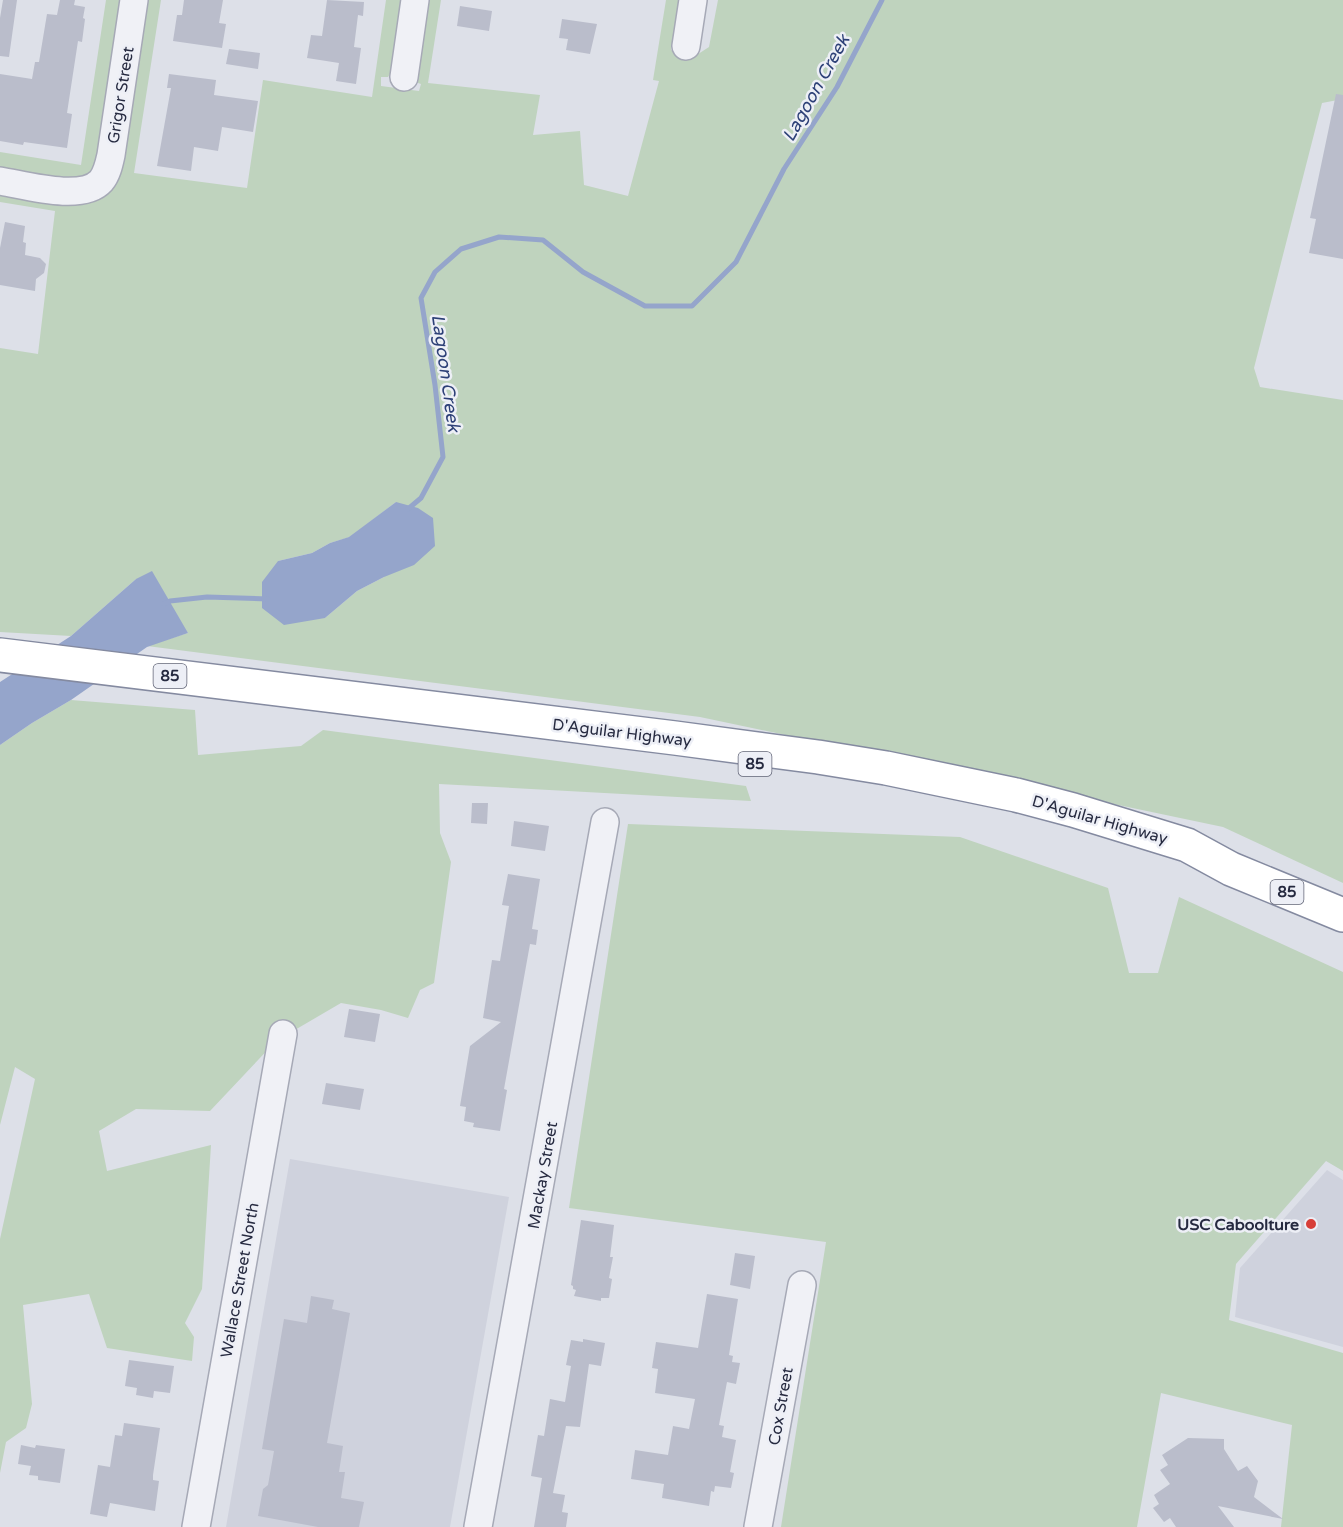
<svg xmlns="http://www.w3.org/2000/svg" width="1343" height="1527" viewBox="0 0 1343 1527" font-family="'Varela Round',sans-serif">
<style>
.built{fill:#cfd2dd}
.green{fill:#bfd3be;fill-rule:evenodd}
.water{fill:#95a5cb}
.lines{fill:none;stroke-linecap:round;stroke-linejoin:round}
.stream{stroke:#95a5cb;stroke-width:5}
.building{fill:#babdcb}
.minor-casing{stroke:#a6a9b6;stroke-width:30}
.highway-casing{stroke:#848aa0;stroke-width:36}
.minor{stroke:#f0f1f6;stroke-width:27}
.highway{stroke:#fff;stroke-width:33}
.poi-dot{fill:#d73e38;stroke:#edeff6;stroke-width:2}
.labels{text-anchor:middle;stroke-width:5;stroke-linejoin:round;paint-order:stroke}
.shield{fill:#edeff6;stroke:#626577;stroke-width:1.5}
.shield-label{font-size:15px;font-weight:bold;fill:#262a40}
.street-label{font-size:16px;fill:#262a40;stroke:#edeff6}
.poi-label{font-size:16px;font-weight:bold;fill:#262a40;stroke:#edeff6;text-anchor:end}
.water-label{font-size:18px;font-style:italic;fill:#2d4077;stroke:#edeff6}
</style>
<rect width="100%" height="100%" fill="#dde0e8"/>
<path class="built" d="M290 1159 509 1197 450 1527H226Z
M1327 1170 1343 1180V1347L1235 1317 1240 1268Z"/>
<path class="green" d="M106 0H123L98 158C95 166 93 173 84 176 69 182 18 171 0 168V152L81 165Z
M146 0H161L134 173 247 188 263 80 372 97 386 0H402L390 74 388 77H381V86L419 91 421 84 415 82 425 0H441L428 83 540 95 533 135 580 131 584 185 628 196 659 81 653 80 666 0H680L671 50 692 58 709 47 718 0H1343V99L1322 103 1254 368 1260 387 1343 400V883L1223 827 700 717 147 646 188 633 136 579 71 636 0 632V348L38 354 55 211 0 202V192L89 199ZM396 502 384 577 357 591 325 618 278 561 312 553 330 543 350 537Z
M71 700 195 710 198 755 301 746 323 730 746 786 751 801 439 784 440 833 451 862 434 983 420 990 408 1018 381 1010 341 1003 276 1041 210 1111 136 1109 99 1131 107 1171 211 1145 202 1289 185 1323 194 1337 192 1361 107 1348 89 1294 23 1305 32 1404 26 1428 6 1442 0 1473V1239L35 1079 15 1067 0 1125V745L32 723Z
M628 824 960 837 1108 888 1129 973H1158L1179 897 1343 972V1171L1326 1161 1236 1264 1229 1320 1343 1353V1527H1281L1292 1425 1161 1393 1137 1527H781L826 1242 569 1208Z"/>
<path class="water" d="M396 502 418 508 433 518 435 546 414 565 384 577 357 591 325 618 284 625 262 608V582L278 561 312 553 330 543 349 537Z
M152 571 188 633 147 647 71 700 32 723 0 745V682L71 636 136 579Z"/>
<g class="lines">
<path class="stream" d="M408 509 421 498 443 457 435 385 421 298 435 272 461 249 499 237 543 240 583 272 645 306H692L736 262 784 169 837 87 882 0
M164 604 170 601 207 597 268 599"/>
</g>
<path class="building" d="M3 0H17L9 57 0 56V18Z
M60 0H75L74 5 85 7 83 18 85 19 82 42 78 41 67 113 72 114 67 148 24 142 23 145 0 141V74L32 79 35 62H39L47 14 57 15Z
M184 0H223L219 23 226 24 222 48 173 41 177 15H182Z
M327 0 364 2 363 16 358 15 354 47 361 48 356 84 336 81 339 63 307 58 311 35 322 36Z
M460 6 492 11 489 31 457 26Z
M562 19 597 24 590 54 566 50 568 39 559 38Z
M229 49 260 53 258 69 226 64Z
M169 74 216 80 214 95 258 101 253 132 222 127 218 151 194 147 191 171 157 166 171 88H167Z
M1336 94 1343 95V259L1309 253 1316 219 1310 218Z
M5 222 25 226 23 242 26 243 25 255 40 258 46 264 44 273 36 279 35 291 0 285V248Z
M472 803H488L487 824 471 823Z
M514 821 549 826 545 851 511 846Z
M508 874 540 879 532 929 538 930 536 945 530 944 504 1089 507 1090 500 1131 473 1127 474 1123 464 1121 466 1107 460 1106 470 1046 501 1022 483 1018 492 960 500 961 509 906 502 905Z
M349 1009 380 1014 375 1042 344 1037Z
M326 1083 364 1089 360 1110 322 1104Z
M581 1220 614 1225 610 1257H613L609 1278 612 1279 609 1298H601V1301L574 1296 576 1290 573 1289V1286L571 1285Z
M735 1253 755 1256 750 1289 730 1285Z
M707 1294 738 1299 729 1355 733 1356 732 1362 740 1363 736 1384 727 1382 719 1425 724 1426 722 1437 736 1440 730 1472 734 1473 731 1488 715 1486 714 1492 711 1491 709 1506 662 1498 664 1484 631 1479 635 1450 668 1455 673 1426 689 1429 695 1399 655 1393 658 1369 652 1368 656 1342 698 1348Z
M311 1296 334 1300 332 1309 350 1313 327 1443 343 1446 339 1472H345L341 1498 364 1502 359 1527H318L258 1516 263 1489 268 1485 274 1451 262 1449 284 1319 307 1323Z
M583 1339 605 1343 601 1366 589 1364 580 1427 566 1426 553 1493 565 1495 562 1512 568 1513 566 1527H534L542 1478 531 1476 538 1435 544 1436 550 1399 565 1402 571 1366 566 1365 571 1340 583 1342Z
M129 1360 174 1366 170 1393 154 1391 153 1398 136 1395 137 1388 125 1386Z
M124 1423 160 1428 153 1475V1480L159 1481 155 1511 110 1503 107 1517 90 1514 98 1465 110 1467 115 1435 122 1436Z
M1188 1438 1224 1439V1449L1238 1471 1247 1466 1258 1481 1254 1497 1283 1519 1218 1506 1234 1527H1176L1170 1518 1164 1522 1153 1508 1159 1504 1154 1495 1170 1484 1160 1470 1168 1465 1162 1455Z
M21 1445 35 1448 36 1445 65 1449 60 1483 38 1480V1476L29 1475 31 1466 18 1464Z"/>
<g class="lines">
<defs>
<path id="minor" d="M686 46 693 0
M404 77 415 0
M0 181C25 185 82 202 101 181 107 174 109 164 111 155L134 0
M196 1527 283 1034
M478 1527 605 822
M758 1527 802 1285"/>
<path id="highway" d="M0 655 675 738 818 757 886 768 1016 795 1073 810 1187 845 1231 869 1343 915"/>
</defs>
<use href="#minor" class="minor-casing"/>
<use href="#highway" class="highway-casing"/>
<use href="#minor" class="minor"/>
<use href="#highway" class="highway"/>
</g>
<circle class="poi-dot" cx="1311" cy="1224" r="6"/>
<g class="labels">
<g class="shield">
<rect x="153.5" y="664" width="33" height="24" rx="4.5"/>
<rect x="738.5" y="752" width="33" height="24" rx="4.5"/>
<rect x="1270.5" y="880" width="33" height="24" rx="4.5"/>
</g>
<g class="shield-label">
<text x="170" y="681">85</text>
<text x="755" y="769">85</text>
<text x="1287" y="897">85</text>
</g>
<g class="street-label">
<text transform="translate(120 95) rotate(-81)" y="6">Grigor Street</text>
<text transform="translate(622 732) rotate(7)" y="6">D'Aguilar Highway</text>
<text transform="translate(1100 819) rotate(16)" y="6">D'Aguilar Highway</text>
<text transform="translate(542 1175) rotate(-80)" y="6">Mackay Street</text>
<text transform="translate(239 1280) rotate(-80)" y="6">Wallace Street North</text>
<text transform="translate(780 1406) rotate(-80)" y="6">Cox Street</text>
</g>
<g class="poi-label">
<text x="1299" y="1230">USC Caboolture</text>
</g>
<g class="water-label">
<text transform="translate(816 88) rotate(-61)" y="6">Lagoon Creek</text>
<text transform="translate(446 373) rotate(82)" y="6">Lagoon Creek</text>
</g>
</g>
</svg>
